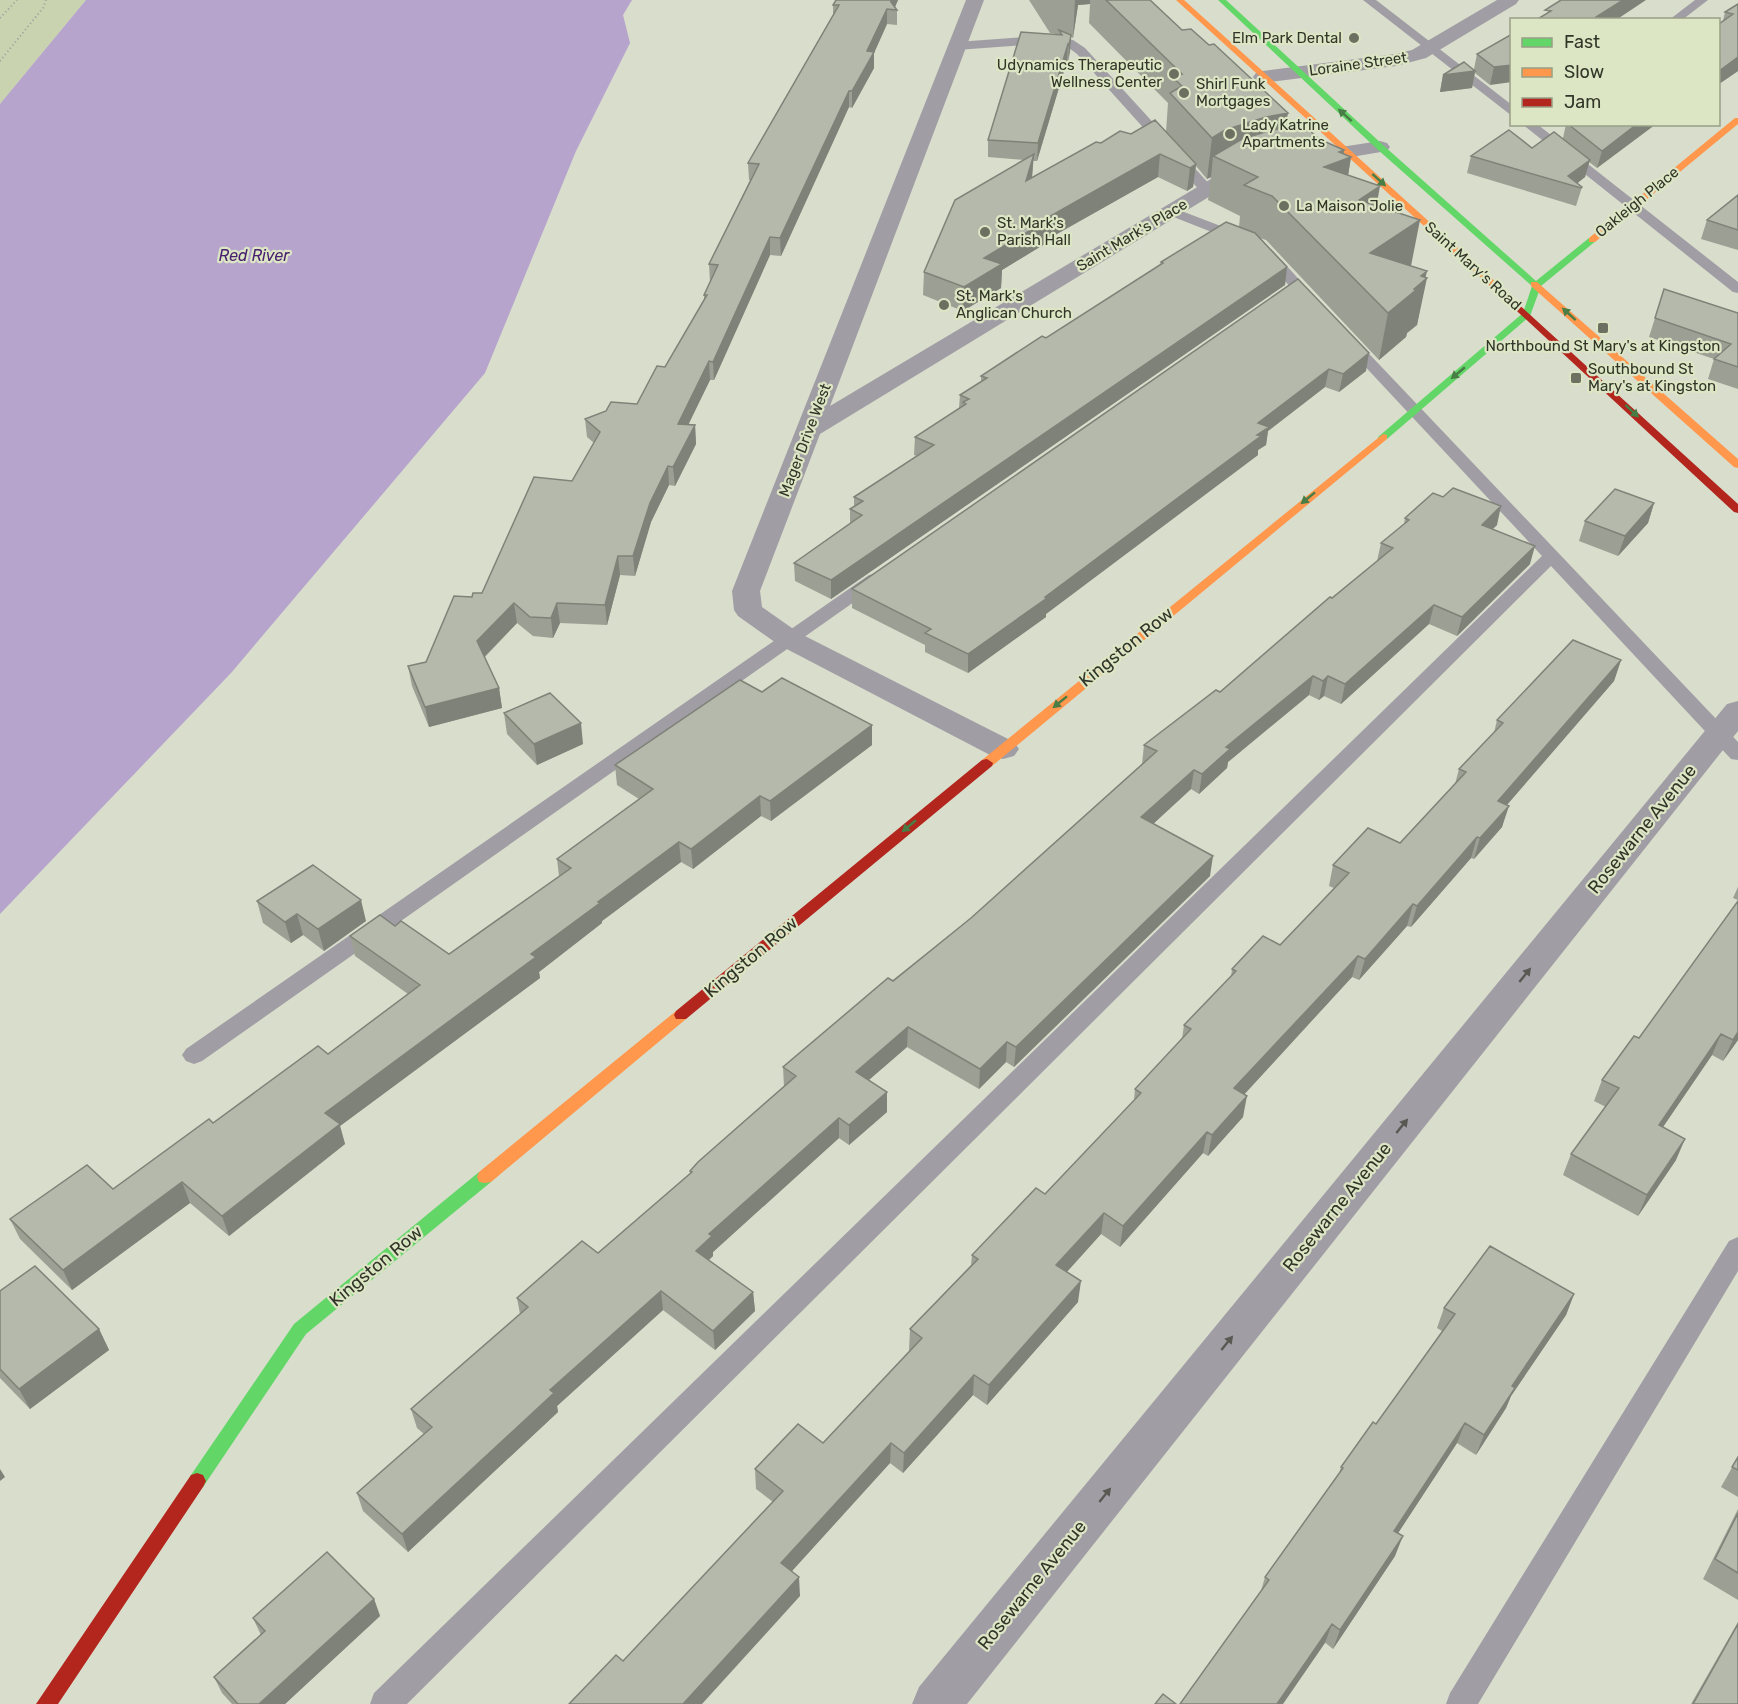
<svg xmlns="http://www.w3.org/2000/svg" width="1738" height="1704" viewBox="0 0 1738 1704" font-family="Rubik,sans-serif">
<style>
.green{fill:#c9d3af}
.water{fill:#b6a4cd}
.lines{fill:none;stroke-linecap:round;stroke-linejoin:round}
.path{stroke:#9c9c9c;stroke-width:2;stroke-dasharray:1 3;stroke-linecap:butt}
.lane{fill:#a19da4;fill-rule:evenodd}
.street{fill:#a19da4;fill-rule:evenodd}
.fast{fill:#63d668;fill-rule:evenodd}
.slow{fill:#ff974d;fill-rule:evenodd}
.jam{fill:#b3261e;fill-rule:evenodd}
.wall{fill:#9c9f93;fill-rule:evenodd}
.shaded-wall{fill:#7f8278}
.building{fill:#b5b9ab;stroke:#7f8278;stroke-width:1.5}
.oneway{fill:#487d45}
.oneway2{fill:#585953}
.poi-dot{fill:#6b7061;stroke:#dce5c4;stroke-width:2}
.labels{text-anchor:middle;stroke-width:4.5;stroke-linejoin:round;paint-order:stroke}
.far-poi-label{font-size:15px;fill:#313528;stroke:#dce5c4;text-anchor:start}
.far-street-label{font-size:15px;fill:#313528;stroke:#dce5c4}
.far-water-label{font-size:16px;font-style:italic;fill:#49206f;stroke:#dce5c4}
.street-label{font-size:18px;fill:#313528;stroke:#dce5c4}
</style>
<rect width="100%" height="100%" fill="#d8ddcc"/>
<path class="green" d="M0 0H86L0 104Z"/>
<path class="water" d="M86 0H632L623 15 630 43 576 151 485 373 231 673 0 914V104Z"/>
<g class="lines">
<path class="path" d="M0 18 17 0
M0 61 43 8 46 0"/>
<path class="lane" d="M1363 0H1376L1512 105V116Z
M1695 0H1708L1682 20H1669Z
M1052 35 1073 40 1085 48 1212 187 1214 190 1212 193H1202L1077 54 1065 45 1052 43 957 50 951 46 957 42Z
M1522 124H1537L1738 282V293L1733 292Z
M1171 207 1247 236 1249 239 1247 242H1237L1166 214 1164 211 1166 208Z
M1268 250 1273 251 1317 299 1319 302 1317 305H1307L1263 257 1261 254 1263 251Z
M1350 337 1355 339 1738 742V760L1731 759 1551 566 407 1704H370L374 1693 1542 556 1345 345 1342 342 1345 339Z
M875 574 881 575 884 579 881 583 202 1061 194 1064 186 1061 182 1055 186 1049 869 575Z
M1738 1237V1271L1478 1704H1446L1450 1693 1729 1241Z"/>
<path class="street" d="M966 0H984L830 406 1221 173 1249 163 1256 165 1259 169 1256 173 1235 181 820 434 760 591 762 607 799 633 1014 742 1019 749 1014 756 1003 759 992 756 779 645 738 616 734 610 732 591Z
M1497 0H1519L1516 4 1426 58 1396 66 1263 83 1256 81 1253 77 1256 73 1263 71 1395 54 1412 50Z
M1380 141 1387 143 1390 147 1387 151 1315 163 1308 161 1305 157 1308 153 1315 151Z
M1738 701V731L967 1704H912L919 1687 1727 704Z"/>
<path class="fast" d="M1218 0H1226L1383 145 1536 281 1589 238 1597 240 1541 286 1530 316 1387 439H1379L1378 437 1523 313 1532 286 1377 149Z
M485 1171 491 1172 493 1177 491 1182 306 1334 203 1487 197 1489 191 1487 188 1481 191 1475 294 1324 479 1172Z"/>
<path class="slow" d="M1176 0H1184L1497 283V287H1491Z
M1735 118H1738V124L1595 242H1589V238Z
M1531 282H1537L1738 459V468L1734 467 1531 286Z
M1383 434 1387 435V439L992 766H982L981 763 982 760Z
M681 1010 686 1011 688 1015 686 1019 491 1182 485 1183 479 1182 477 1177 479 1172 676 1011Z"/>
<path class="jam" d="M1494 282 1738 504V513L1734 512 1491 287 1489 285Z
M987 759 993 763 992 766 686 1019H676L674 1015 676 1011 982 760Z
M197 1473 203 1475 206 1481 203 1487 58 1704H36L191 1475Z"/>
</g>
<path class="wall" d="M898 0 895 7 897 10V25L887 24 874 53V68L852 108 849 107 781 256 770 255 714 380H710L688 424 695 425 696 444 675 486 669 485 651 522 635 576 620 575 607 625 560 623 553 638 533 636 517 623 485 657 499 688 502 708 429 727 412 686 408 666 426 662 472 597 482 593 572 481 594 443 587 437 585 419 637 404 665 367 704 300V295L710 282 709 264 750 180H749L748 163 833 15V5Z
M1029 0H1150L1286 128 1319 139 1344 154 1351 157 1348 175 1377 206 1411 266 1426 278 1417 325 1407 333 1406 337 1379 360 1266 240 1260 238 1287 267 1285 285 831 599 795 581 794 563 850 523V509L854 507V497L917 456 914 455 915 437 959 408 960 395 981 381V376L1046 338 1160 265 1161 262 1239 227 1240 216 1208 200 1211 177 1207 179 1196 166 1193 187 1187 191 1158 177 1048 239V242L1002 270 1001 288 963 311 923 295 924 272 1024 160 988 157V140L1056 34 1050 33ZM1090 4 1089 23 1168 103 1166 132 1131 134 1101 143 1032 178 1033 161H1037L1067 61 1068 62 1071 37 1073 38 1078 5Z
M1738 4V71L1719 84V24L1723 21 1725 12Z
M1512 34 1490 85 1475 73 1472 88 1440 92 1443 75 1474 69 1477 54Z
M1566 124H1656L1597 168 1589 162 1585 177 1577 183 1582 187 1576 206 1467 173 1471 156 1532 148 1563 138Z
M1738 195V250L1701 239 1707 220Z
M1298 279 1366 371 1339 392 1325 387 1268 431 1266 445 1258 450V455L1046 614V617L968 673 925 652V645L852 608V589Z
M1738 313V389L1708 379 1714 359 1649 337 1655 318Z
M1654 503 1648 523 1618 556 1579 541 1585 521Z
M1405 518 1497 525 1493 529 1530 564 1457 636 1429 624 1341 704 1324 696 1319 700 1309 695 1228 762 1227 768 1199 794 1191 789 1153 824 1210 876 1014 1067 1006 1062 979 1089 907 1047 869 1080 887 1112 849 1145 839 1138 713 1252V1256L709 1260 753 1292 755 1311 715 1350 663 1310 557 1406 558 1412 408 1552 363 1511 357 1493 424 1434 417 1428 411 1409 520 1314 517 1298 598 1253 690 1173V1171L784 1087 783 1067 971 918 1142 764 1144 745 1220 692 1377 561 1381 543 1404 524Z
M1621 660 1614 681 1507 805 1502 827 1474 859 1471 858 1411 927 1407 926 1359 980 1352 977 1244 1094 1243 1117 1208 1156 1203 1153 1120 1247 1101 1234 1067 1272 1078 1302 987 1405 973 1395 903 1473 890 1463 792 1571 800 1596 623 1661 773 1502 756 1489 755 1469 823 1443 910 1351 909 1350 910 1329 971 1265 972 1255 1045 1194 1134 1100 1135 1089 1182 1039 1184 1025 1231 977 1232 969 1280 945 1334 888 1329 886 1333 865 1400 843 1455 784 1459 769 1494 733 1497 720Z
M762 692 872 725V745L771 821 761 816 693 869 681 862 602 921V923L539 972 540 978 340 1126 345 1144 229 1236 190 1203 72 1290 20 1239 10 1219 113 1189 213 1123 328 1054 408 994 355 956 350 936 395 926 449 954 559 876 557 859 639 799 617 785 615 765Z
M504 713 583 744 537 765 507 734Z
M1738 887V900L1733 898Z
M257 901 366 921 324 951 303 935 291 943 263 923Z
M1738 901V1040L1723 1061 1712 1055 1663 1127 1676 1160 1638 1216 1563 1175 1571 1154 1606 1107 1594 1101 1602 1080 1639 1038Z
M0 1291 99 1329 109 1350 30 1409 0 1378Z
M1574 1294 1566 1315 1511 1396 1506 1408 1476 1455 1457 1443 1398 1533 1395 1556 1333 1649 1261 1591 1265 1577 1339 1474 1341 1467 1376 1424 1442 1331 1437 1328 1444 1308Z
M1738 1457V1497L1721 1487Z
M1738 1509V1600L1703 1579Z
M374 1599 380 1616 285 1704H232L222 1693 214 1677 261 1635 253 1618Z
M1738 1622V1704H1691Z"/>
<path class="shaded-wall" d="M891 0H898L894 9 891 2Z
M1075 0H1090V4L1078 5 1073 38Z
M1623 0H1646L1616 20H1596V17Z
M887 9V24L874 53V68L852 108V91L867 51Z
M1071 35 1070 52 1068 62 1069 46Z
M1068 44 1067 61 1037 161 1038 143Z
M1738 57V71L1719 84V71Z
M1512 65V82L1490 85 1494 67Z
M1475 71 1472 88 1440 92 1443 75Z
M849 91V107L781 256 780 238Z
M1288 113 1282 154 1213 156 1211 177 1207 179 1212 138 1225 130 1266 117Z
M1637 124H1656L1597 168 1602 151Z
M1344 150 1343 160 1351 157 1344 201 1324 167 1339 152Z
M1034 154 1032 177 1024 204 1026 181Z
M1160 154 1158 177 1048 239V242L1002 270 1001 288 963 311 964 287 984 258 1047 218Z
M1590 160 1585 177 1574 186 1568 176Z
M1196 164 1193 187 1187 191 1190 168Z
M1380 186 1372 231 1359 200Z
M1420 220 1411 266 1370 253Z
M770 237V255L714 380 713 362Z
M1287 267 1285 285 831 599V580Z
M1427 271 1425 280 1427 278 1417 325 1407 333 1406 337 1379 360 1388 313 1414 289 1421 276Z
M1369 353 1366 371 1339 392 1343 374Z
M709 361 710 380 680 442 678 424Z
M1329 369 1325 387 1268 431 1266 445 1258 450V455L1046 614V617L968 673V654L1045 597 1258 423Z
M695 425 696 444 675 486 673 467Z
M668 466 669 485 651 522 635 576 633 556 650 503Z
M1654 503 1648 523 1618 556 1625 536Z
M1501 506 1497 525 1477 543 1482 525Z
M1535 546 1530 564 1457 636 1462 617Z
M618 556 620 575 607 625 605 605Z
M514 603 517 623 480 661 477 641Z
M557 603 560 623 553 638 551 618Z
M1434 605 1429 624 1341 704 1345 684Z
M1621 660 1614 681 1492 822 1498 801Z
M1313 676 1309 695 1228 762 1227 768 1199 794 1202 774 1226 747Z
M1328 676 1324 696 1319 700 1323 681Z
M499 688 502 708 429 727 425 707Z
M581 723 583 744 537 765 534 744Z
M872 725V745L771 821 770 801Z
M1194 770 1191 789 1139 837 1141 817Z
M760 796 761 816 693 869 691 849Z
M1509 806 1502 827 1474 859 1480 838Z
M1477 837 1471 858 1411 927 1417 906Z
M679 842 681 862 602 921V923L539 972 540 978 340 1126 345 1144 229 1236 222 1216 325 1113 531 954 598 902Z
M1213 856 1210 876 1014 1067 1016 1047Z
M361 900 366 921 324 951 318 929Z
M1413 904 1407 926 1359 980 1365 959Z
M297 914 303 935 291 943 285 922Z
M1358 956 1352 977 1230 1110 1234 1088Z
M908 1027 907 1047 856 1091V1072Z
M1738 1032V1040L1723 1061 1733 1040Z
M1721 1034 1712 1055 1650 1146 1659 1125Z
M1007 1042 1006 1062 979 1089 980 1069Z
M887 1092V1112L849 1145V1125Z
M1247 1096 1243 1117 1208 1156 1212 1135Z
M839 1118V1138L713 1252V1256L698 1270 696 1251 709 1234Z
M1207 1132 1203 1153 1120 1247 1123 1226Z
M1685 1139 1676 1160 1638 1216 1647 1195Z
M182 1182 190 1203 72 1290 63 1270Z
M1104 1213 1101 1234 1054 1286 1056 1265Z
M1081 1281 1078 1302 987 1405 989 1385Z
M661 1291 663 1310 557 1406 558 1412 408 1552 402 1534 550 1390Z
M753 1292 755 1311 715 1350 713 1331Z
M1574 1294 1566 1315 1511 1396 1506 1408 1476 1455 1484 1435 1512 1386Z
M99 1329 109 1350 30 1409 19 1389Z
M974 1375 973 1395 903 1473 904 1453Z
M1465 1423 1457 1443 1387 1550 1394 1531Z
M891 1443 890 1463 782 1582 781 1563Z
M0 1469 5 1477 0 1481Z
M1403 1536 1395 1556 1333 1649 1340 1630Z
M799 1577 800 1596 702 1704H683Z
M374 1599 380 1616 285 1704H259Z
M1332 1624 1325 1643 1283 1704H1277Z"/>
<path class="building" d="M836 0H891V2L897 10 887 9 867 51 874 52 852 91H849L780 238 770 237 713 362 709 361 678 424 695 425 673 467 668 466 650 503 633 556H618L605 605 557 603 551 618 530 617 514 603 477 641 499 688 425 707 408 666 426 662 454 596 472 597 473 593H482L534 477 572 481 600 432 585 419 606 411 611 402 637 404 657 366 665 367 707 295H704L718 265 709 264 759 164 748 163 839 5H833Z
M1106 0H1150L1182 30 1191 29 1209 45 1214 44 1288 113 1266 117 1225 130 1212 138 1170 93 1182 86 1171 76 1182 74Z
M1561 0H1623L1596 17 1605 20H1536L1551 11 1545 10Z
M1738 4V57L1719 71V24L1733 14 1725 12Z
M1059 30 1071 35 1069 46 1068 44 1038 143 988 140 1021 32 1062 35Z
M1512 34V65L1494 67 1477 54Z
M1464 62 1475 71 1443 75Z
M1155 120 1196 164 1190 168 1160 154 1047 218 1049 219 984 258 1002 264 964 287 924 272 955 200 1034 154 1026 181 1096 142 1101 143 1120 131 1131 134Z
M1568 124H1637L1602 151Z
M1304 125 1319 139 1344 150 1339 152 1351 157 1324 167 1380 186 1359 200 1420 220 1370 253 1427 271 1421 276 1427 278 1414 289 1416 290 1388 313 1272 196 1244 185 1258 177 1213 156 1242 139 1272 130Z
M1509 130 1532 148 1554 132 1590 160 1568 176 1582 187 1581 188 1471 156Z
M1738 195V230L1707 220Z
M1226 222 1255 233 1287 267 831 580 794 563 862 515 850 509 863 501 854 497 934 445 915 437 966 404 963 402 969 399 960 395 987 378 981 376 1042 336 1046 338 1163 263 1161 262Z
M1298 279 1369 353 1343 374 1329 369 1258 423 1269 427 1257 435 1261 436 1045 597 1047 598 968 654 925 633 931 629 852 589Z
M1664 289 1738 313V367L1714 359 1731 344 1655 318Z
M1453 488 1501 506 1482 525 1535 546 1462 617 1434 605 1345 684 1328 676 1323 681 1313 676 1226 747 1230 749 1202 774 1194 770 1141 817 1213 856 1016 1047 1007 1042 980 1069 908 1027 856 1072 887 1092 849 1125 839 1118 709 1234 712 1236 696 1251 753 1292 713 1331 661 1291 550 1390 554 1393 402 1534 357 1493 432 1427 411 1409 528 1307 517 1298 582 1241 598 1253 692 1172 690 1171 698 1162 796 1076 783 1067 888 978 893 981 971 918 1157 751 1144 745 1216 690 1220 692 1330 597 1332 598 1393 548 1381 543 1409 520 1405 518 1433 493 1443 497Z
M1615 489 1654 503 1625 536 1585 521Z
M1573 640 1621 660 1498 801 1509 806 1480 838 1477 837 1417 906 1413 904 1365 959 1358 956 1234 1088 1247 1096 1212 1135 1207 1132 1123 1226 1104 1213 1056 1265 1081 1281 989 1385 974 1375 904 1453 891 1443 781 1563 799 1577 683 1704H569L616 1655 623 1661 783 1491 755 1469 798 1424 823 1443 922 1338 910 1329 978 1259 972 1255 1036 1188 1045 1194 1141 1093 1135 1089 1191 1029 1184 1025 1236 971 1232 969 1263 936 1280 945 1349 873 1333 865 1368 828 1400 843 1466 772 1459 769 1503 723 1497 720Z
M782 678 872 725 770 801 760 796 691 849 679 842 598 902 600 903 531 954 536 957 325 1113 340 1124 222 1216 182 1182 63 1270 10 1219 87 1165 113 1189 209 1119 213 1123 318 1046 328 1054 420 985 350 936 380 915 395 926 401 921 449 954 571 868 557 859 653 789 615 765 740 680 762 692Z
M550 693 581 723 534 744 504 713Z
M313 865 361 900 318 929 297 914 285 922 257 901Z
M1738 901V1032L1733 1040 1721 1034 1659 1125 1685 1139 1647 1195 1571 1154 1619 1088 1602 1080 1634 1036 1639 1038Z
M1490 1246 1574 1294 1512 1386 1515 1388 1484 1435 1465 1423 1394 1531 1403 1536 1340 1630 1332 1624 1277 1704H1180L1269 1580 1265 1577 1343 1468 1341 1467 1373 1422 1376 1424 1455 1314 1444 1308Z
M35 1266 99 1329 19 1389 0 1369V1291Z
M1738 1457V1470L1732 1467Z
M1738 1513V1573L1715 1559Z
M327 1552 374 1599 259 1704H238L214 1677 265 1631 253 1618Z
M1738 1624V1704H1693Z
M1163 1694 1176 1704H1155Z"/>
<defs><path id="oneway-solid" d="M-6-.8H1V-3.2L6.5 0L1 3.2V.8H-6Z" transform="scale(1.5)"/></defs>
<g class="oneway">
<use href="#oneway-solid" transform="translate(1345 115) rotate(-138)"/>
<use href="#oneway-solid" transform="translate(1379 180) rotate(42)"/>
<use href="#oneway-solid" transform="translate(1569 314) rotate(-138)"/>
<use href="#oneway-solid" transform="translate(1458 373) rotate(140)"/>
<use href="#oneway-solid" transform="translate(1632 411) rotate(43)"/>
<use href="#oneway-solid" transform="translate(1308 498) rotate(141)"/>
<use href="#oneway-solid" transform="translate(1060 702) rotate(141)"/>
<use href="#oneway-solid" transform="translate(909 826) rotate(140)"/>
</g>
<g class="oneway2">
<use href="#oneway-solid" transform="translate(1525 975) rotate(-51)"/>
<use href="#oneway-solid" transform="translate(1402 1126) rotate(-51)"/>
<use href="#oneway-solid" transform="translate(1227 1343) rotate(-51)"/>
<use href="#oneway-solid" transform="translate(1105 1495) rotate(-51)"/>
</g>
<g class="poi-dot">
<circle cx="1354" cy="38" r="6"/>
<circle cx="1174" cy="74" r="6"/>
<circle cx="1184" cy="93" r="6"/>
<circle cx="1230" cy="134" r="6"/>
<circle cx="1284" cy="206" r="6"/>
<circle cx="985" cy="232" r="6"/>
<circle cx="944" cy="305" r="6"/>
<rect x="1597" y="322" width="12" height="12" rx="3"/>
<rect x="1570" y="372" width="12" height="12" rx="3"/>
</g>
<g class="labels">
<g class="far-poi-label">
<text x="1342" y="43" text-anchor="end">Elm Park Dental</text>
<text x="1162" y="70" text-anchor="end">Udynamics Therapeutic<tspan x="1162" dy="17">Wellness Center</tspan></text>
<text x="1196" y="89">Shirl Funk<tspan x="1196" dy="17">Mortgages</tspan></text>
<text x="1242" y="130">Lady Katrine<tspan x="1242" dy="17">Apartments</tspan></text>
<text x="1296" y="211">La Maison Jolie</text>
<text x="997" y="228">St. Mark's<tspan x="997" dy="17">Parish Hall</tspan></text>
<text x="956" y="301">St. Mark's<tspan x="956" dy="17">Anglican Church</tspan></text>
<text x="1603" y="351" text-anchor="middle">Northbound St Mary's at Kingston</text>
<text x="1588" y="374">Southbound St<tspan x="1588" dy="17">Mary's at Kingston</tspan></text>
</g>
<g class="far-street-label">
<text transform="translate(1358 64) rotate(-8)" y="5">Loraine Street</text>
<text transform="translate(1637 202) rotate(-39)" y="5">Oakleigh Place</text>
<text transform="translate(1132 235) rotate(-31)" y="5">Saint Mark's Place</text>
<text transform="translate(1473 266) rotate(42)" y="5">Saint Mary’s Road</text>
<text transform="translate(805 440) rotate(-69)" y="5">Mager Drive West</text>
</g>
<g class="far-water-label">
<text x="254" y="261">Red River</text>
</g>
<g class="street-label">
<text transform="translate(1126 647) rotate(-39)" y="6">Kingston Row</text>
<text transform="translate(1642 829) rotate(-51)" y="6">Rosewarne Avenue</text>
<text transform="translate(751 957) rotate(-40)" y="6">Kingston Row</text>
<text transform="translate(1337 1207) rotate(-51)" y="6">Rosewarne Avenue</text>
<text transform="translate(376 1266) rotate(-40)" y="6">Kingston Row</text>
<text transform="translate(1032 1585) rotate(-51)" y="6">Rosewarne Avenue</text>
</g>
</g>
<rect x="1510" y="18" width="210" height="108" fill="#dce5c4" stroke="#989f86" stroke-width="1.5"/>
<rect x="1522" y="38" width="30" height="9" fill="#63d668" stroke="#989f86" stroke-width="1.5"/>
<text x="1564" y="48" font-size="18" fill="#313528">Fast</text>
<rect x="1522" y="68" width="30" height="9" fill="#ff974d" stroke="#989f86" stroke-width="1.5"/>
<text x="1564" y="78" font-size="18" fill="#313528">Slow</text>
<rect x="1522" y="98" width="30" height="9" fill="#b3261e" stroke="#989f86" stroke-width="1.5"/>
<text x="1564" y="108" font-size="18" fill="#313528">Jam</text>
</svg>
